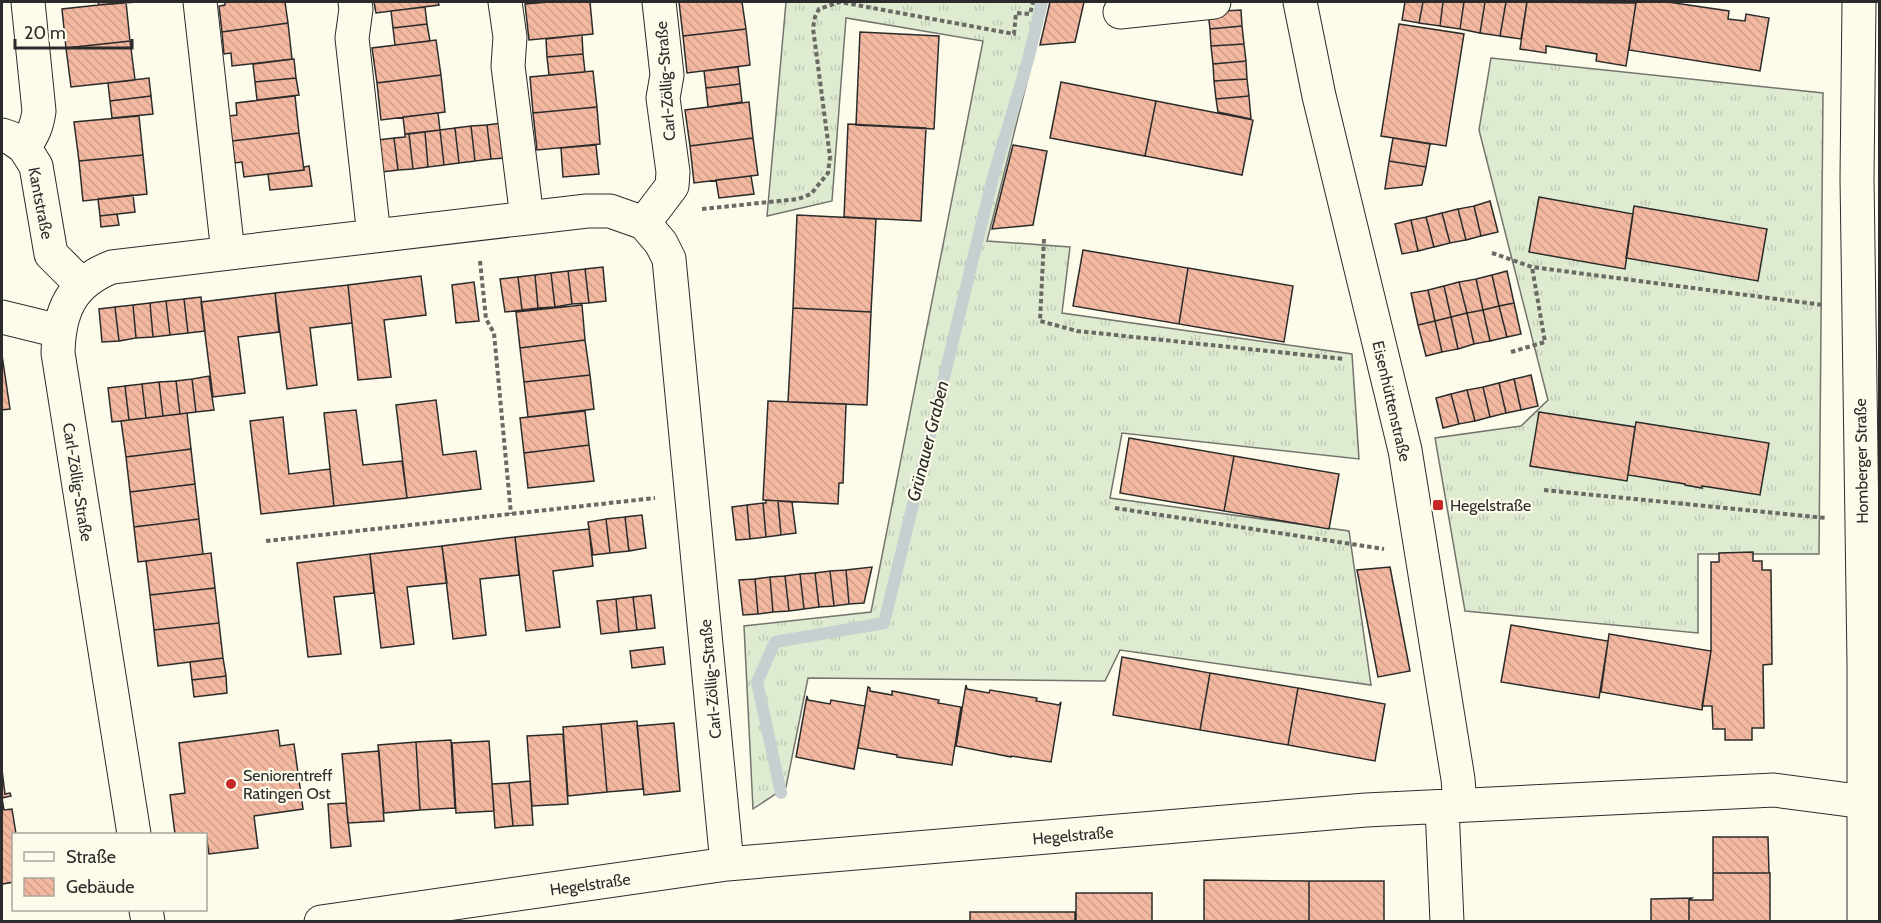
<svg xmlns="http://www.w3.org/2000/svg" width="1881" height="923" viewBox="0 0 1881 923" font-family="Cabin,sans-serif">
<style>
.grass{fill:url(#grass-tufts);stroke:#74746e;stroke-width:1.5}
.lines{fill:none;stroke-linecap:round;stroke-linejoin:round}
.stream{stroke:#c7d0d0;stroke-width:12}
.building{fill:url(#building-back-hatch);stroke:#2b2b2b;stroke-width:1.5}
.minor-casing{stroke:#2b2b2b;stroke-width:35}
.major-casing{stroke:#2b2b2b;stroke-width:35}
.path{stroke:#6a6964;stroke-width:4;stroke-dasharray:4.5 3;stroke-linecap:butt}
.minor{stroke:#fdfbea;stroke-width:33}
.major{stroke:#fdfbea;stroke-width:33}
.poi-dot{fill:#c62828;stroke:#fdfbea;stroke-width:2}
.labels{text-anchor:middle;stroke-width:4.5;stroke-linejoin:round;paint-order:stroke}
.street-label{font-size:16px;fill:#2b2b2b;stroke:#fdfbea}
.poi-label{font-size:16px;fill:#2b2b2b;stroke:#fdfbea;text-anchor:start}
.water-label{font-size:18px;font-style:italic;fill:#2b2b2b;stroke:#fdfbea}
</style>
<defs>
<pattern id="grass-tufts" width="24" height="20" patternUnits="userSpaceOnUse" patternTransform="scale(1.5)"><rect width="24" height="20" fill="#deebd1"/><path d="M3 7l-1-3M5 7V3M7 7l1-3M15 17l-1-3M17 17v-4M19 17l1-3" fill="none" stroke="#bfcab4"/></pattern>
<pattern id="building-back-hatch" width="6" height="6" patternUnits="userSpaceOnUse" patternTransform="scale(1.5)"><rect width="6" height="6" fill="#f2b8a0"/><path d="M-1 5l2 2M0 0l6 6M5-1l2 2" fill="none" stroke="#d09e8a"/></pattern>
</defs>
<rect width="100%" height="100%" fill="#fdfbea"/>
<path class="grass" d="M786 2H1047L987 241 1070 247 1062 313 1352 354 1359 459 1122 433 1110 498 1349 531 1371 685 1120 650 1105 681 808 678 786 787 753 809 744 626 871 612 983 41 846 18 832 201 767 216Z
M1491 58 1823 93 1819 554H1698V633L1465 611 1435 438 1521 426 1548 400 1479 130Z"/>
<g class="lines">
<path class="stream" d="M781 793 757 682 775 642 884 623 993 177 1028 60 1042 2"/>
</g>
<path class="building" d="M98 2H137L99 5Z
M126 2 130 41 66 48 62 9Z
M225 2H285L288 23 222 32 219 6 225 5Z
M374 2H438L439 5 376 13Z
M549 2H590L593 34 529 40 525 4Z
M679 2H742L746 29 683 36Z
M1050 2H1084L1075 42 1040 45Z
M1405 2H1423L1419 23 1402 20Z
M1423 2H1443L1440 26 1419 23Z
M1443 2H1464L1460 29 1440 26Z
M1464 2H1485L1480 33 1460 29Z
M1485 2H1506L1500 36 1480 33Z
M1506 2H1527L1521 39 1500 36Z
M1527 2 1636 3 1626 66 1596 61 1597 54 1546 46V53L1520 49Z
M1636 2H1668L1729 11 1728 19 1745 21 1746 14 1769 18 1760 71 1629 50Z
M425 7 427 24 393 28 391 11Z
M1241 10 1242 26 1210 29 1208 12Z
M288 23 292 59 232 66 231 53 224 54 222 32Z
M427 24 430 41 395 45 393 28Z
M1399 24 1464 34 1446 146 1381 136Z
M1242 26 1244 44 1211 46 1210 29Z
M746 29 750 65 687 73 683 36Z
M860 32 939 36 934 129 856 125Z
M582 35 583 54 547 57 546 39Z
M436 40 441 75 377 83 372 48Z
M130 41 135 80 71 87 66 48Z
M1244 44 1246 61 1213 64 1211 46Z
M583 54 585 72 549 75 547 57Z
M294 59 296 78 255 82 253 64Z
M1246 61 1247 79 1214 81 1213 64Z
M738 67 740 84 706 88 704 71Z
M593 71 597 107 533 113 530 77Z
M441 75 445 112 381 120 377 83Z
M149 78 151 96 110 101 108 83Z
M296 78 299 95 257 100 255 82Z
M1247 79 1249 96 1216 99 1214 81Z
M1061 82 1156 101 1145 156 1050 138Z
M740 84 742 102 708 107 706 88Z
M151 96 153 114 112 118 110 101Z
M295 96 299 133 232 141 229 116 237 115 236 103Z
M1249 96 1251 119 1218 112 1216 99Z
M1156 101 1253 120 1242 175 1145 156Z
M749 102 753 138 690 146 685 110Z
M597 107 600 144 537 150 533 113Z
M438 113 440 130 405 134 403 117Z
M139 116 143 155 79 161 74 122Z
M502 123 506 158 491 159 487 125Z
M848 124 926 128 921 221 844 217Z
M487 125 491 159 475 161 471 126Z
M471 126 475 161 459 163 455 128Z
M455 128 459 163 444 165 440 130Z
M440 130 444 165 428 167 425 132Z
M425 132 428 167 413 169 409 134Z
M299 133 304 170 244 177 242 162 235 163 232 141Z
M405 134H409L413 169 398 170 394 138 405 137Z
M394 138 398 170 382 172 378 140Z
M753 138 758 175 694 183 690 146Z
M1393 138 1430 144 1426 167 1389 161Z
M596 145 599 174 563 177 561 148Z
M1013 145 1047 151 1033 225 992 229Z
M143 155 147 194 83 201 79 161Z
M1389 161 1426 167 1422 185 1385 189Z
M309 166 312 186 270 190 268 174 304 170V167Z
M751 176 754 194 719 198 716 180Z
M133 195 135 212 100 216 98 199Z
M1539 197 1633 214 1625 269 1529 252Z
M1490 201 1498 232 1481 236 1474 206Z
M1474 206 1481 236 1466 240 1458 209Z
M1634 206 1767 229 1758 281 1626 258Z
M1458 209 1466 240 1450 243 1442 213Z
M1442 213 1450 243 1434 247 1426 217Z
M117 214 119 225 101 227 100 216Z
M797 215 876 219 871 312 793 308Z
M1426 217 1434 247 1418 251 1411 220Z
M1411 220 1418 251 1402 254 1395 224Z
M1083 250 1188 268 1179 324 1073 306Z
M603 267 606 301 589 303 585 269Z
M1188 268 1293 286 1284 342 1179 324Z
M585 269 589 303 572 304 568 271Z
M568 271 572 304 555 307 551 273Z
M1507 271 1514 303 1499 306 1492 275Z
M551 273 555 307 538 308 535 275Z
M535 275 538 308 522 310 518 277Z
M1492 275 1499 306 1483 310 1476 279Z
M421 276 426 315 384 320 391 377 358 380 348 285Z
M518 277 522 310 505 312 500 279Z
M1476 279 1483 310 1467 313 1459 282Z
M474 282 479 321 456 323 452 285Z
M1459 282 1467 313 1451 317 1444 286Z
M348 285 352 323 310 328 317 385 287 389 275 293Z
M1444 286 1451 317 1435 321 1428 290Z
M1428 290 1435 321 1418 325 1411 293Z
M275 293 279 332 238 337 245 393 213 397 201 302Z
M201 297 205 331 188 333 184 299Z
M184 299 188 333 170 335 166 301Z
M166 301 170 335 153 337 150 303Z
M150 303 153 337 136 338 133 305Z
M1514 303 1521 334 1507 337 1499 306Z
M133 305 136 338 119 341 115 307Z
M582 305 585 340 520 348 516 312Z
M1499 306 1507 337 1490 341 1483 310Z
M115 307 119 341 102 342 99 309Z
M793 308 871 312 867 405 788 402Z
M1483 310 1490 341 1474 344 1467 313Z
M1467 313 1474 344 1458 349 1451 317Z
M1451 317 1458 349 1442 352 1435 321Z
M1435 321 1442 352 1426 356 1418 325Z
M585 340 590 375 524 382 520 348Z
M2 355 10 409 2 410Z
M590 375 594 409 528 417 524 382Z
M1531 375 1538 406 1521 410 1514 379Z
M209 376 214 410 196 412 192 379Z
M192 379 196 412 180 414 176 381Z
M1514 379 1521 410 1506 413 1499 383Z
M176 381 180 414 163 416 159 382Z
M159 382 163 416 146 418 142 384Z
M1499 383 1506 413 1490 417 1483 387Z
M142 384 146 418 129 420 125 386Z
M125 386 129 420 112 422 108 388Z
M1483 387 1490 417 1475 421 1467 390Z
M1467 390 1475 421 1459 424 1451 394Z
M1451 394 1459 424 1443 428 1436 398Z
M436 400 443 455 476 451 481 489 407 498 396 405Z
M768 401 846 404 843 483H839L838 504 763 500Z
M356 410 363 465 402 461 407 498 334 506 324 413Z
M585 411 589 445 524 453 520 418Z
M1539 412 1635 427 1627 481 1530 466Z
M187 413 191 449 126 457 121 421Z
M283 417 289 474 330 469 334 506 261 514 250 421Z
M1636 422 1769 443 1760 495 1702 486V488L1685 485V484L1628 475Z
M1129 438 1234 456 1224 511 1120 493Z
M589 445 594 481 528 488 524 453Z
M191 449 195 484 130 492 126 457Z
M1234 456 1339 474 1329 529 1224 511Z
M195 484 199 519 134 527 130 492Z
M766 500 778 501 781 535 766 537 763 503H766Z
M778 501 792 502 796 533 781 535Z
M763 503 766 537 750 539 747 505Z
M747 505 750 539 736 540 732 507Z
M642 515 646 548 629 551 625 517Z
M625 517 629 551 610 553 606 519Z
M199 519 203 554 138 562 134 527Z
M606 519 610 553 593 555 588 522Z
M589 529 593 566 553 571 560 627 526 631 515 537Z
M515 537 519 575 480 579 486 635 453 639 442 546Z
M442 546 447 583 407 587 414 644 381 648 370 554Z
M1753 552V561H1762V570H1771L1772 664 1763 665 1764 728H1752V740H1725V729H1713L1712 706H1702L1711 651V562H1719V553Z
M211 553 215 588 150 595 146 561Z
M370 554 374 593 334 597 341 654 308 657 297 563Z
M872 567 864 603 849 604 846 570Z
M1390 567 1410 671 1378 677 1357 570Z
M846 570 849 604 834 606 830 571Z
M830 571 834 606 819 607 815 573Z
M815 573 819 607 804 609 800 574Z
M800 574 804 609 789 611 785 576Z
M785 576 789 611 773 612 770 577Z
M770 577 773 612 758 614 755 579Z
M755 579 758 614 743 615 739 580Z
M215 588 219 623 154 630 150 595Z
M651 595 655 628 637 630 633 597Z
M633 597 637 630 619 632 616 599Z
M616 599 619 632 601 634 597 601Z
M219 623 223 658 158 666 154 630Z
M1511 625 1608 641 1599 698 1501 682Z
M1609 634 1711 651 1702 710 1601 692Z
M663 647 665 664 632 668 630 651Z
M1122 657 1210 673 1200 730 1113 715Z
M223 658 226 676 192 680 190 662Z
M1210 673 1298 688 1288 745 1200 730Z
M226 676 227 693 194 697 192 680Z
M966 685 967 689 989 693 990 690 1037 698 1036 701 1059 705 1061 702 1051 762 1011 756V757L956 746Z
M868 687 870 688V691L892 695V691L939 700 938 703 961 707 952 765 897 757V755L858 748Z
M1298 688 1385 704 1375 761 1288 745Z
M807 696 808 700 830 704 831 700 865 706 854 769 796 757Z
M637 721 643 789 607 792 601 724Z
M674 723 680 791 644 795 637 726Z
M601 724 607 792 568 796 563 727Z
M278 730 280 746 294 744 303 809 254 816 258 848 209 854 206 834H175L170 795 185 793 179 743Z
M563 734 568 804 532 806 527 736Z
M451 740 455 808 420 810 416 742Z
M489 741 494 811 456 813 452 743Z
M416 742 420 810 384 813 378 745Z
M379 751 384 821 348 823 342 754Z
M2 770 5 794 10 793 11 796 2 798 4 810 12 809 16 834H14V882L2 884Z
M530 781 533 825 513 826 509 783Z
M509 783 513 826 495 828 492 784Z
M346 803 351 846 331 848 328 804Z
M1713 837H1768L1769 873H1713Z
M1713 873H1770V922H1689V900H1713Z
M1204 880 1309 881V922H1204Z
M1309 881H1384V922H1309Z
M1076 893H1152V922H1076Z
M1692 898 1689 900V922H1651V899Z
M970 912H1075V922H970Z
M893 921H970V922H893Z"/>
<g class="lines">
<defs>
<path id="minor" d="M200 2 228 253
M355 2 356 9 352 38 374 236
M505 2 510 37 508 66 527 218
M1300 2 1319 96 1405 450 1458 779 1460 805
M1120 12 1214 2
M2 135 11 138 24 147 36 166 51 254 82 285
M24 147C33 135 37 126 39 111L28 2
M644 223 672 186 673 172 663 98 667 75 659 2
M2 317 59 331
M1442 807 1447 922
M134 834 58 353C59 311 71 283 112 267L527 218 587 211H610L644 223 661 243 669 259 727 864
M146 910 148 922
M321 922 727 864 1366 810 1774 790 1880 804"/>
<path id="major" d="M1859 2 1857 178 1864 664V922"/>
</defs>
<use href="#minor" class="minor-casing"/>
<use href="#major" class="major-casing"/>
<path class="path" d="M702 209 798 199 811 194 828 173 830 157 813 28 815 17 819 9 840 2 1014 34 1016 13 1030 14 1033 2
M1044 239 1040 321 1077 331 1344 359
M1492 253 1532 267 1823 305
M480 261 486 319 494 333 511 514
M1511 352 1545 342 1532 267
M1544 490 1826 518
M1115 508 1384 549
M266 541 655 498"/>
<use href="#minor" class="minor"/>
<use href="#major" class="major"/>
</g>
<g class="poi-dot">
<rect x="1432" y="499" width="12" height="12" rx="3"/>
<circle cx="231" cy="784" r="6"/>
</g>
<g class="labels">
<g class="street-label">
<text transform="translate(665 81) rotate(-94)" y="6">Carl-Zöllig-Straße</text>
<text transform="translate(41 203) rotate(79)" y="6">Kantstraße</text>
<text transform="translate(1392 401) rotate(77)" y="6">Eisenhüttenstraße</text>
<text transform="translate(1861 461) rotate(-91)" y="6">Homberger Straße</text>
<text transform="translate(78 482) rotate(81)" y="6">Carl-Zöllig-Straße</text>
<text transform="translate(710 679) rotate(-95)" y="6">Carl-Zöllig-Straße</text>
<text transform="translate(1073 835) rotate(-5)" y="6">Hegelstraße</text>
<text transform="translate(590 884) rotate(-8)" y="6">Hegelstraße</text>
</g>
<g class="poi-label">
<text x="1450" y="511">Hegelstraße</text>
<text x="243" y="781">Seniorentreff<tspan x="243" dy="18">Ratingen Ost</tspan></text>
</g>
<g class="water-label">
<text transform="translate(928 441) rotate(-76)" y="6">Grünauer Graben</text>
</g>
</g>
<rect width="1881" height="923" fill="none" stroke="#2b2b2b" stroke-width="6"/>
<rect x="12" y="833" width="195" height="78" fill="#fdfbea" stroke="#a9a89e" stroke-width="1.5"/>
<rect x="24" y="852" width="30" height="9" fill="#fdfbea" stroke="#a9a89e" stroke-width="1.5"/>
<text x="66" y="863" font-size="18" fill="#2b2b2b">Straße</text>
<rect x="24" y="878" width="30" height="18" fill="url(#building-back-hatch)" stroke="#a9a89e" stroke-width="1.5"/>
<text x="66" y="893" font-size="18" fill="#2b2b2b">Gebäude</text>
<path d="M15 39v9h117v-9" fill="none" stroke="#2b2b2b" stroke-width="3"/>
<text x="24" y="39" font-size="18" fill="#2b2b2b" stroke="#fdfbea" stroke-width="4.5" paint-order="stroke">20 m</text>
</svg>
